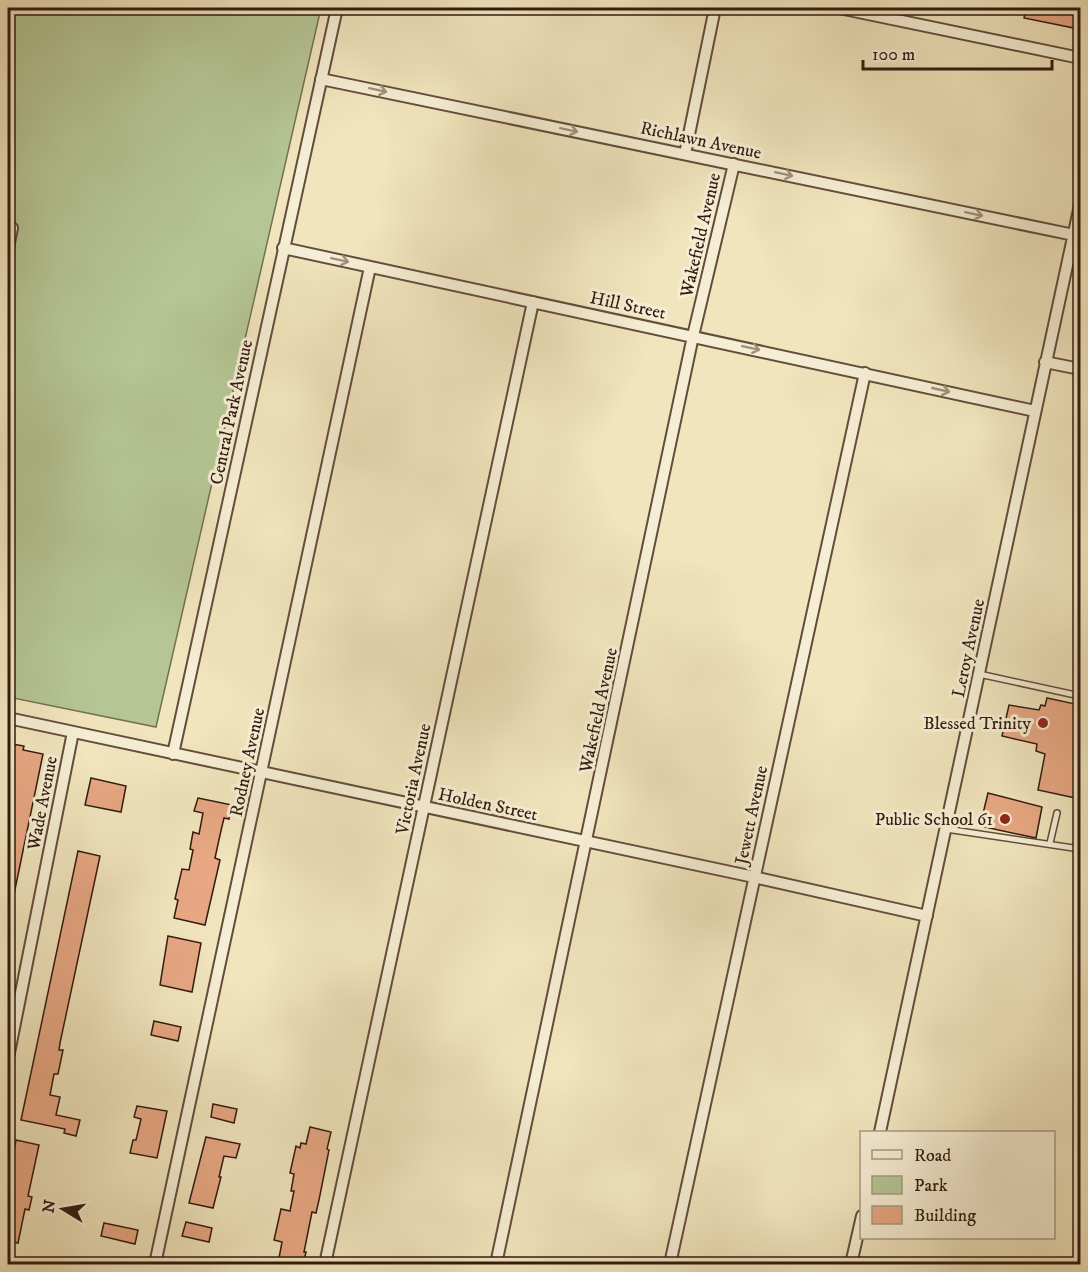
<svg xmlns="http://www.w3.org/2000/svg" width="1088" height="1272" viewBox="0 0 1088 1272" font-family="'IM FELL DW Pica',serif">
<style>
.green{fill:#b5c694;stroke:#747052;stroke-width:1.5}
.building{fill:#e7a883;stroke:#321a11;stroke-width:1.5}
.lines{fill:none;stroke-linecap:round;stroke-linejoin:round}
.lane-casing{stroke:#624d3c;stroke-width:8}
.street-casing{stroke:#624d3c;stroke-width:14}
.lane{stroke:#f6eed4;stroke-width:5}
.street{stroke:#f6eed4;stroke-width:10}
.oneway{stroke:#9e8f7c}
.poi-dot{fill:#8f2418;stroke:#f6eed4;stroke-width:2}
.labels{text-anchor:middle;stroke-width:6;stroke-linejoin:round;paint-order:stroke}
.street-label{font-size:18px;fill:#321a11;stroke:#f6eed4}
.poi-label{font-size:18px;fill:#321a11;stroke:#f6eed4;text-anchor:end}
</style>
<rect width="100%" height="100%" fill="#f1e5bd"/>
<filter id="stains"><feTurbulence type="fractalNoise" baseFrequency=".00333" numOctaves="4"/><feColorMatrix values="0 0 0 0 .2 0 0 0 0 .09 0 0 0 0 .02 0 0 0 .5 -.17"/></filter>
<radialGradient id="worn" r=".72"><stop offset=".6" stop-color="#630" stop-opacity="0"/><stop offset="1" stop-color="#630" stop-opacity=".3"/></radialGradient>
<path class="green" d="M8 8H321L156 727 8 697Z"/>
<path class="building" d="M1026 8H1079L1074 28 1024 18Z
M1047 698 1080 705V799L1038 790 1045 754 1036 751 1037 744 1002 736 1009 705 1039 710 1041 705 1045 706Z
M12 744 24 746 23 750 43 754 12 904 8 903V746L11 747Z
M91 778 126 786 121 812 85 805Z
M988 793 1042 807 1036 838 980 826Z
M198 798 232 805 229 819 224 818 220 835 215 858 220 860 205 925 174 918 178 900 175 899 182 869 189 870 193 850 190 849 193 832 199 834 203 813 194 811Z
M78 851 100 856 60 1043 59 1050H63L58 1074H54L50 1095 60 1097 56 1115 80 1120 76 1136 64 1133 65 1129 21 1120Z
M168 936 201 943 192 992 160 985Z
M154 1021 181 1027 178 1041 151 1035Z
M213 1104 237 1109 234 1123 211 1117Z
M137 1106 167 1111 157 1158 130 1153 133 1140H136L141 1119 134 1117Z
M310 1127 331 1132 327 1149 329 1150 319 1200 316 1213 312 1212 304 1252H306L303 1264H282L283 1259 279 1258 282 1242 274 1240 281 1209 290 1211 294 1191H291L294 1174 290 1173 296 1146 300 1148 301 1143 306 1144Z
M206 1137 240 1144 236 1158 224 1156 219 1177H221L213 1208 189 1203Z
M16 1140 39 1145 28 1196 32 1197 29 1210 25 1209 18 1243 8 1241V1180Z
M186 1222 212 1228 209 1242 182 1236Z
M104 1223 138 1230 135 1244 101 1236Z"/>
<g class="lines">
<defs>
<path id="lane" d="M979 674 1080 696
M946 829 1080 849
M1050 843 1057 813"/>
<path id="street" d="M839 8 1080 58
M321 79 1074 235
M685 154 715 8
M8 248 12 228
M283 248 1035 411
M1045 362 1080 369
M8 718 754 877 927 916
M173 754 337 8
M8 1058 73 732
M880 1132 1080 205
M155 1264 370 267
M325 1264 533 302
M496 1264 693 336 734 164
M670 1264 865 373
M851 1264 862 1216"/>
</defs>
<use href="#lane" class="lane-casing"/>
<use href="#street" class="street-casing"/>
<use href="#lane" class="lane"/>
<use href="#street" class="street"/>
</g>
<defs><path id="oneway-shaft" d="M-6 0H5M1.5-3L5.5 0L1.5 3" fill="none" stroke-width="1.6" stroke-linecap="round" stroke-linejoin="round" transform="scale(1.5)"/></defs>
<g class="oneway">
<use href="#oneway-shaft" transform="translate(378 90) rotate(12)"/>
<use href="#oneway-shaft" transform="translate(569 130) rotate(12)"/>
<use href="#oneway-shaft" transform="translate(784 174) rotate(12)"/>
<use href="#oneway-shaft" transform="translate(974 214) rotate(12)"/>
<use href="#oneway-shaft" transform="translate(340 260) rotate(12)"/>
<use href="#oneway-shaft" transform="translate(751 348) rotate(12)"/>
<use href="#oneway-shaft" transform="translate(941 390) rotate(13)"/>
</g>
<g class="poi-dot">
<circle cx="1043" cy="723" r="6"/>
<circle cx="1005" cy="819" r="6"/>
</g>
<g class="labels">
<g class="street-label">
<text transform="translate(701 140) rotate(12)" y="6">Richlawn Avenue</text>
<text transform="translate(700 235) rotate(-77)" y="6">Wakefield Avenue</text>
<text transform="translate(628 305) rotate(12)" y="6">Hill Street</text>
<text transform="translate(231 412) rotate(-78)" y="6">Central Park Avenue</text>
<text transform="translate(968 648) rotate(-78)" y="6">Leroy Avenue</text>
<text transform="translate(598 710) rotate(-78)" y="6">Wakefield Avenue</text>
<text transform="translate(247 762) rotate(-78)" y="6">Rodney Avenue</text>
<text transform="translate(413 779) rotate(-78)" y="6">Victoria Avenue</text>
<text transform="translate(42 803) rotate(-79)" y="6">Wade Avenue</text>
<text transform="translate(488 804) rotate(12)" y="6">Holden Street</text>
<text transform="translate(751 815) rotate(-78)" y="6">Jewett Avenue</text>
</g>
<g class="poi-label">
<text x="1031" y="729">Blessed Trinity</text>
<text x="993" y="825">Public School 61</text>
</g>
</g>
<rect width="1088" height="1272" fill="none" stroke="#f1e5bd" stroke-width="30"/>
<rect x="9" y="9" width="1070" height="1254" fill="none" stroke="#321a11" stroke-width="3"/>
<rect x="15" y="15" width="1058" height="1242" fill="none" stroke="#321a11" stroke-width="1.5"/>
<rect x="860" y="1131" width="195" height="108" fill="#f6eed4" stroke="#a89986" stroke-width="1.5"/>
<rect x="872" y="1150" width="30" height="9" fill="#f6eed4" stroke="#a89986" stroke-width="1.5"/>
<text x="914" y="1161" font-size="18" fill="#321a11">Road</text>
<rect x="872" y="1176" width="30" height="18" fill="#b5c694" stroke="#a89986" stroke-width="1.5"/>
<text x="914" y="1191" font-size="18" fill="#321a11">Park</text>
<rect x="872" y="1206" width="30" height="18" fill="#e7a883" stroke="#a89986" stroke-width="1.5"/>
<text x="914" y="1221" font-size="18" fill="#321a11">Building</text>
<g transform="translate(63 1209) rotate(281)" stroke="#f6eed4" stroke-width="4.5" paint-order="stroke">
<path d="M0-4.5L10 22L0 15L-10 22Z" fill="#321a11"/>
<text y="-9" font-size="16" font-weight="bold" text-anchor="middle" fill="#321a11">N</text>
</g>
<path d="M863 60v9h189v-9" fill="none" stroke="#321a11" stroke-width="3"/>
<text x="872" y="60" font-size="18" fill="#321a11" stroke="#f6eed4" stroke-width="4.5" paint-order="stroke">100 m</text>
<rect width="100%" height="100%" filter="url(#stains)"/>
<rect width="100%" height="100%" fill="url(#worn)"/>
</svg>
